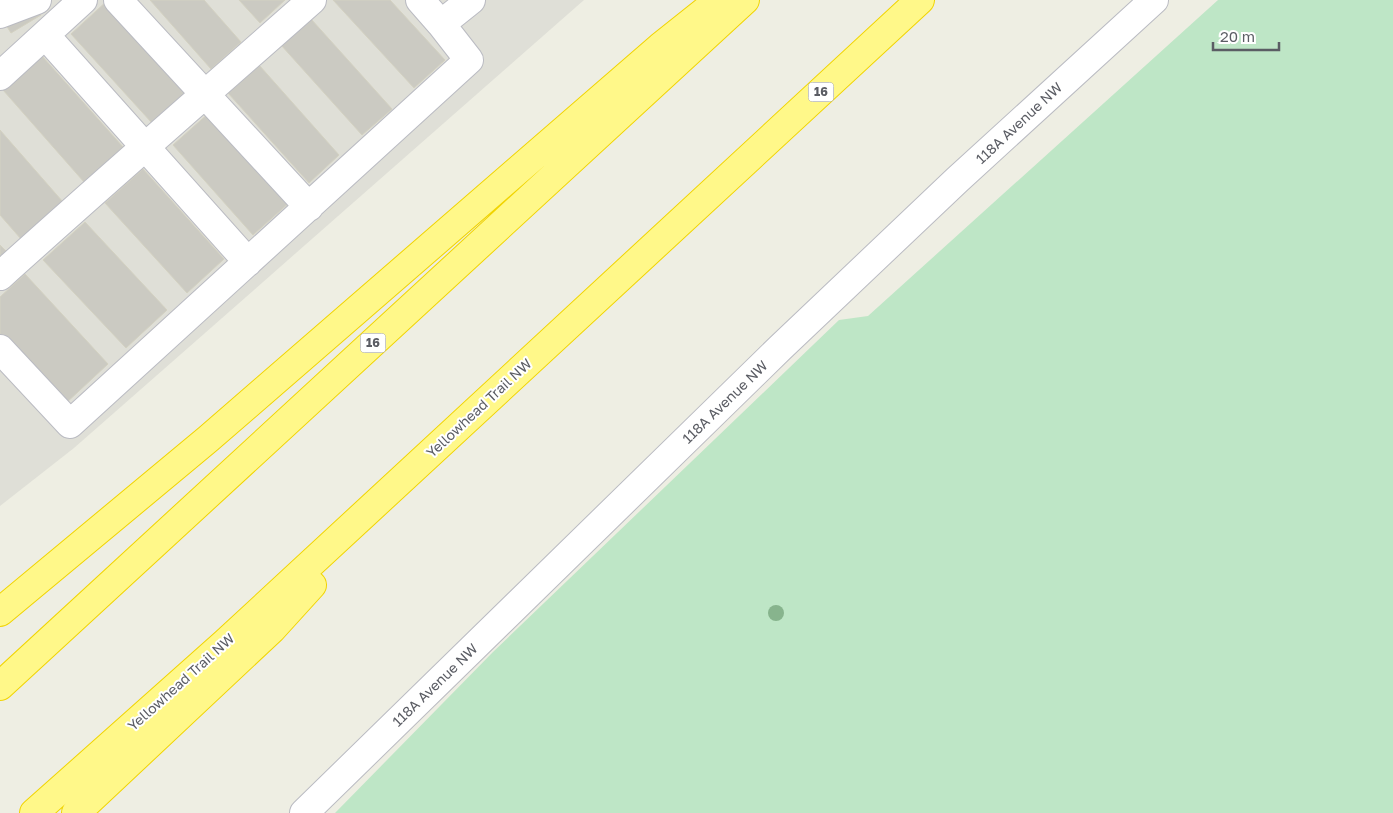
<svg xmlns="http://www.w3.org/2000/svg" width="1393" height="813" viewBox="0 0 1393 813" font-family="'Golos Text',sans-serif">
<style>
.industrial{fill:#dfdfd7}
.green{fill:#bee6c6}
.building{fill:#cbcac2;stroke:#d3d1c1}
.lines{fill:none;stroke-linecap:round;stroke-linejoin:round}
.minor-casing{stroke:#babbc2;stroke-width:30}
.highway-casing{stroke:#f1d400;stroke-width:30}
.minor{stroke:#fff;stroke-width:28}
.highway{stroke:#fff889;stroke-width:28}
.tree{fill:#87b48d}
.labels{text-anchor:middle;stroke-width:4;stroke-linejoin:round;paint-order:stroke}
.shield{fill:#fff;stroke:#8c8e92;stroke-width:1}
.shield-label{font-size:12px;font-weight:bold;fill:#5b5d64}
.street-label{font-size:14px;fill:#5b5d64;stroke:#fff}
</style>
<rect width="100%" height="100%" fill="#eeeee3"/>
<path class="industrial" d="M0 0H584L74 448 0 506Z"/>
<path class="green" d="M1218 0H1393V813H335L493 652 839 320 868 316Z"/>
<path class="building" d="M108 0 190 88 152 123 71 34Z
M150 0H204L241 42 211 69Z
M239 0H285L260 23Z
M333 0H390L445 60 414 88Z
M35 6 41 15 11 33 6 25Z
M311 19 392 109 362 135 281 45Z
M42 56 123 147 84 182 3 90Z
M259 65 339 155 309 183 228 93Z
M210 112 290 202 253 235 173 145Z
M0 130 63 202 21 239 0 215Z
M143 169 224 259 187 293 105 203Z
M85 222 167 310 126 348 43 260Z
M0 245 6 251 0 257Z
M25 274 108 364 65 404 0 334V297Z"/>
<g class="lines">
<defs>
<path id="minor" d="M118 0 309 207
M0 14 37 0
M441 24 471 0
M46 36 248 262
M0 76 83 0
M0 276C103 183 208 92 312 0
M0 349 70 424 469 60 441 24 420 0
M304 813 780 348 957 180 1154 0"/>
<path id="highway" d="M0 612 208 439 660 47 719 0
M0 686 745 0
M34 813 225 643 920 0
M76 813 272 629 312 585"/>
</defs>
<use href="#minor" class="minor-casing"/>
<use href="#highway" class="highway-casing"/>
<use href="#minor" class="minor"/>
<use href="#highway" class="highway"/>
</g>
<circle class="tree" cx="776" cy="613" r="8"/>
<g class="labels">
<g class="shield">
<rect x="808.5" y="82.5" width="25" height="19" rx="4"/>
<rect x="360.5" y="333.5" width="25" height="19" rx="4"/>
</g>
<g class="shield-label">
<text x="821" y="96">16</text>
<text x="373" y="347">16</text>
</g>
<g class="street-label">
<text transform="translate(1019 123) rotate(-43)" y="5">118A Avenue NW</text>
<text transform="translate(725 402) rotate(-44)" y="5">118A Avenue NW</text>
<text transform="translate(479 408) rotate(-43)" y="5">Yellowhead Trail NW</text>
<text transform="translate(181 682) rotate(-42)" y="5">Yellowhead Trail NW</text>
<text transform="translate(435 685) rotate(-44)" y="5">118A Avenue NW</text>
</g>
</g>
<path d="M1213 42v8h66v-8" fill="none" stroke="#5b5d64" stroke-width="2.5"/>
<text x="1220" y="42" font-size="15" fill="#5b5d64" stroke="#ffffff" stroke-width="4" paint-order="stroke">20 m</text>
</svg>
